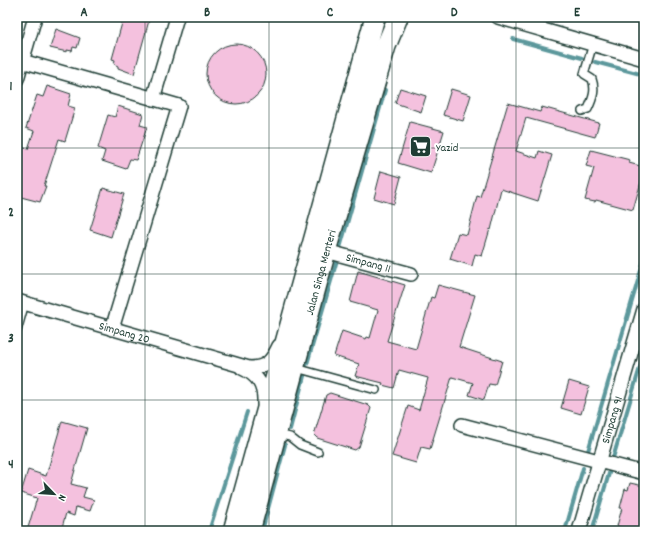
<svg xmlns="http://www.w3.org/2000/svg" width="661" height="548" viewBox="0 0 661 548" font-family="Dekko,sans-serif">
<style>
.lines{fill:none;stroke-linecap:round;stroke-linejoin:round}
.stream{stroke:#5c989c;stroke-width:4}
.building{fill:#f4c1de;stroke:#1f3d34}
.lane-casing{stroke:#1f3d34;stroke-width:10}
.street-casing{stroke:#1f3d34;stroke-width:16}
.secondary-casing{stroke:#1f3d34;stroke-width:22}
.lane{stroke:#fff;stroke-width:7}
.street{stroke:#fff;stroke-width:13}
.secondary{stroke:#fff;stroke-width:19}
.grid{fill:none;stroke:#1f3d34;stroke-width:1;stroke-opacity:0.55}
.labels{text-anchor:middle;stroke-width:4;stroke-linejoin:round;paint-order:stroke}
.poi-label{font-size:12px;fill:#1f3d34;stroke:#fff;text-anchor:start}
.street-label{font-size:12px;fill:#1f3d34;stroke:#fff}
.neatline{fill:none;stroke:#1f3d34;stroke-width:1.5}
.grid-label{font-size:13px;text-anchor:middle;font-weight:bold;fill:#1f3d34}
</style>
<rect width="100%" height="100%" fill="#fff"/>
<filter id="ink" filterUnits="userSpaceOnUse"><feTurbulence type="fractalNoise" baseFrequency=".025" numOctaves="2"/><feDisplacementMap in="SourceGraphic" scale="8" xChannelSelector="R" yChannelSelector="G"/><feConvolveMatrix kernelMatrix="1 2 1 2 8 2 1 2 1" color-interpolation-filters="sRGB"/></filter>
<g filter="url(#ink)">
<g class="lines">
<path class="stream" d="M513 39 582 58
M595 62 644 75
M340 248 385 90
M307 364 337 260
M290 429 304 376
M588 451 644 260
M613 458 644 354
M209 531 247 412
M262 531 285 445
M565 531 583 468
M592 531 610 470"/>
</g>
<path class="building" d="M127 17H150L134 74 118 68V66L114 64 115 60 112 59 122 23H125Z
M56 29 80 38 77 48 73 47 72 51 67 50V52L50 48Z
M206 74a30 30 0 1 1 60 0a30 30 0 1 1-60 0Z
M47 86 71 94 68 106 75 108 65 141 59 139 44 186H46L40 202 17 196 19 183H17V158L21 147 28 149 34 131 26 128 37 95 43 97Z
M400 88 426 96 421 112 395 103Z
M451 89 471 95 463 121 443 115Z
M508 103 540 112 542 107 599 123 595 137 526 118 516 151 537 158 539 151 552 155 538 201 501 189 491 230 490 229 482 256 475 254 472 266 450 259 458 233 467 235 477 196 480 197Z
M118 106 143 114 140 125 147 127 136 160 130 159 126 169 102 161 105 151 98 148 108 115 115 117Z
M410 122 444 131 431 173 398 163Z
M591 150 630 160 629 163 644 167V171L633 210 596 200 595 202 585 200 594 168 586 166Z
M381 171 401 177 394 204 374 198Z
M103 188 124 194 111 237 90 230Z
M358 271 405 285 387 341 416 349 431 297 434 298 438 285 475 295 459 347 502 361 495 385 489 384 484 400 469 395 473 383 452 377 430 449 421 447 416 463 392 456 408 406 419 410 428 378 399 370 394 388 382 385 383 383 355 376 359 364 334 356 342 331 366 339 367 337 370 338 378 310 350 302Z
M569 381 589 387 581 414 561 408Z
M330 393 368 405 371 408 359 447 355 450 317 438 314 435 326 395Z
M62 421 87 428 71 484 86 488 83 497 94 500 90 511 76 507 74 516 66 513 61 531H27L37 498 21 493 28 470 46 476Z
M630 483 644 486V516L640 531H633L617 526 622 508H620L625 489 628 490Z"/>
<g class="lines">
<defs>
<path id="lane" d="M582 111 588 109C593 98 596 90 592 79L584 74 593 44
M17 331 25 303
M296 368 376 390
M277 434 290 437 300 445 318 452"/>
<g id="street">
<path d="M498 17 644 59"/>
<path d="M22 61 179 106 112 329"/>
<path d="M17 79 35 17"/>
<path d="M153 99 177 17"/>
<path id="s1" d="M326 251 411 274"/>
<path id="s2" d="M17 301 249 368C267 368 272 361 279 346"/>
<path d="M242 368C258 375 265 386 264 404"/>
<path d="M462 425 644 473"/>
<path id="s3" d="M579 531 644 309"/>
</g>
<g id="secondary">
<path d="M233 531 375 17"/>
<path id="s4" d="M250 531 326 251 386 46 398 17"/>
</g>
</defs>
<use href="#lane" class="lane-casing"/>
<use href="#street" class="street-casing"/>
<use href="#secondary" class="secondary-casing"/>
<use href="#lane" class="lane"/>
<use href="#street" class="street"/>
<use href="#secondary" class="secondary"/>
</g>
</g>
<path class="grid" d="M145 17V531M269 17V531M392 17V531M516 17V531M17 148H644M17 274H644M17 400H644"/>
<defs>
<symbol id="supermarket-square" viewBox="-11 -11 22 22"><rect x="-9" y="-9" width="18" height="18" rx="4" fill="#1f3d34" stroke="#fff"/><path d="M-6-5.5h2.5l.6 2H6L4.5 2H-2.5L-4.4-4H-6ZM-1.5 3.2a1.3 1.3 0 1 0 .1 0ZM3 3.2a1.3 1.3 0 1 0 .1 0Z" fill="#fff"/></symbol>
</defs>
<g fill-rule="evenodd">
<use href="#supermarket-square" x="408" y="134" width="25" height="25"/>
</g>
<g class="labels">
<g class="poi-label">
<text x="436" y="151">Yazid</text>
</g>
<g class="street-label">
<text dy="4" stroke="none"><textPath href="#s1" startOffset="44">Simpang 11</textPath></text>
<text dy="4" stroke="none"><textPath href="#s4" startOffset="268">Jalan Singa Menteri</textPath></text>
<text dy="4" stroke="none"><textPath href="#s2" startOffset="112">Simpang 20</textPath></text>
<text dy="4" stroke="none"><textPath href="#s3" startOffset="116">Simpang 91</textPath></text>
</g>
</g>
<rect width="661" height="548" fill="none" stroke="#fff" stroke-width="44"/>
<g transform="translate(54 494) rotate(115)" stroke="#ffffff" stroke-width="3" paint-order="stroke">
<path d="M0-3L7 15L0 10L-7 15Z" fill="#1f3d34"/>
<text y="-6" font-size="11" font-weight="bold" text-anchor="middle" fill="#1f3d34">N</text>
</g>
<rect x="22" y="22" width="617" height="504" class="neatline"/>
<g class="grid-label">
<text x="84" y="16">A</text>
<text x="207" y="16">B</text>
<text x="330" y="16">C</text>
<text x="454" y="16">D</text>
<text x="577" y="16">E</text>
<text x="11" y="90">1</text>
<text x="11" y="216">2</text>
<text x="11" y="342">3</text>
<text x="11" y="468">4</text>
</g>
</svg>
